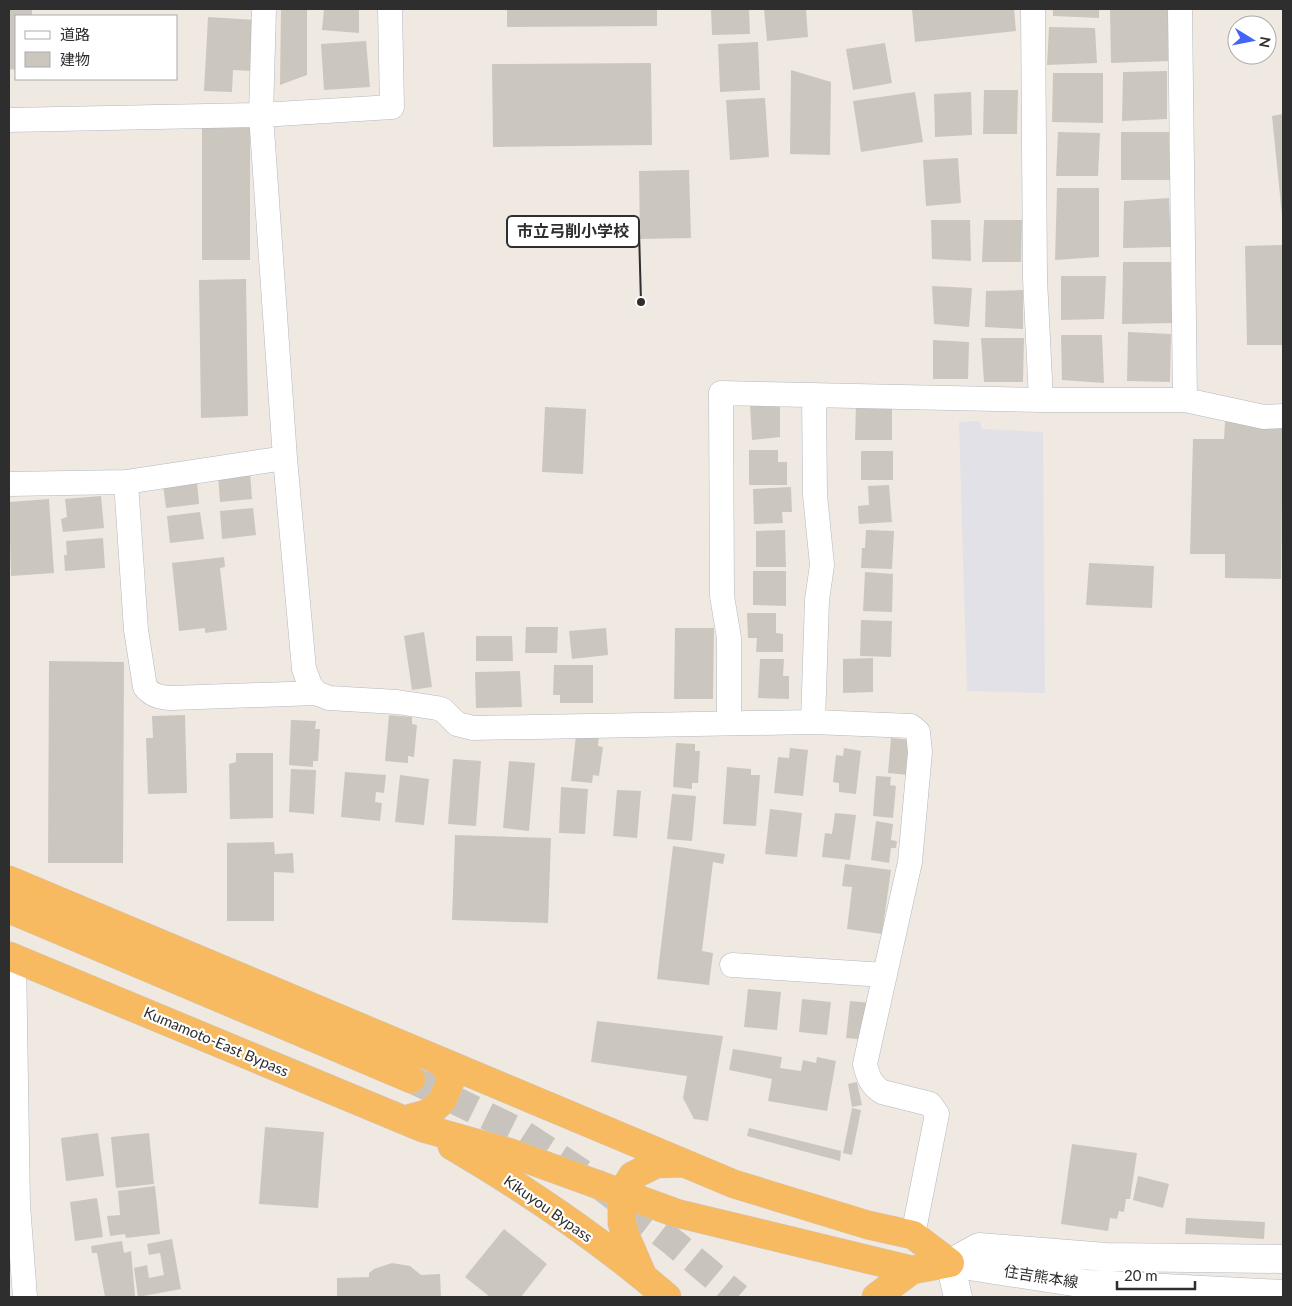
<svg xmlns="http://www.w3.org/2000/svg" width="1292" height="1306" viewBox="0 0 1292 1306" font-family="Lato,'Noto Sans JP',sans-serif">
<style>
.industrial{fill:#e3e1e8}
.building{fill:#cbc7bf}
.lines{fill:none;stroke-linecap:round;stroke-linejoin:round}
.trunk-tunnel{stroke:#c8c4bd;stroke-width:28;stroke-dasharray:28 14;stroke-linecap:butt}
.minor-casing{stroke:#b4b7c1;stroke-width:25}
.secondary-casing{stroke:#b4b7c1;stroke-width:29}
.trunk-casing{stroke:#c9c9c9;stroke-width:29}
.minor{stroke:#fff;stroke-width:24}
.secondary{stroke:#fff;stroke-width:28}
.trunk{stroke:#f8ba60;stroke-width:28}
.labels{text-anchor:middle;stroke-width:4.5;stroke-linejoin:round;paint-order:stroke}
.street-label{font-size:15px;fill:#2e2e2e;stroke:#fff}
.leader{fill:none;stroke:#2e2e2e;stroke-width:2}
.callout-dot{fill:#2e2e2e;stroke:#fff;stroke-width:2}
.callout{fill:#fff;stroke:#2e2e2e;stroke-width:2}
.callout-label{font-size:16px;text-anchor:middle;font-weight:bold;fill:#2e2e2e}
</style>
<rect width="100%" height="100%" fill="#efe9e1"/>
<path class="industrial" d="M980 421 982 429 1043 432 1045 693 967 691 959 422Z"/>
<path class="building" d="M9 9H32V16H16V70L9 69Z
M281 9H307V75L280 85Z
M324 9H359V33L322 30Z
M507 9H657V26L507 27Z
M711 9H749L750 34 712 35Z
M764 9H806L808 37 767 41Z
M912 9H1014L1016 31 915 42Z
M1053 9H1099V18L1053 16Z
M1110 9H1169V61L1111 63Z
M208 17 255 20 252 71 233 70 232 92 204 91Z
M1049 27 1095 28 1097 63 1047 65Z
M366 41 370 87 324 90 321 44Z
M758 42 760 90 720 92 718 44Z
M885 43 892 83 853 90 846 49Z
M651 63 652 145 493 147 492 64Z
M791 70 831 82 830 155 790 154Z
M1167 71V119L1122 121 1123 72Z
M1053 73H1103V123L1052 122Z
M984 90H1018L1017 134H983Z
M915 92 923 142 861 152 853 101Z
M971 92 972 135 935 137 934 94Z
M765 98 769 157 730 160 726 100Z
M1283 114V215H1282L1272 116Z
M202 123H250V260H202Z
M1058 132 1100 133 1098 176H1056Z
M1121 132H1169L1170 180H1121Z
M958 158 961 203 926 206 923 160Z
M689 170 691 238 640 239 639 171Z
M1057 188H1099V257L1055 260Z
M1169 198 1171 247 1123 248 1124 201Z
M931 220H970L971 261 932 259Z
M984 220H1022L1021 262H982Z
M1283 245V345H1247L1245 246Z
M1123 262H1172V323L1122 324Z
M1061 276H1106L1104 319 1061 320Z
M246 279 248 416 201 418 199 280Z
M932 286 972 288 969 327 934 324Z
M1023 290V329L985 327 986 291Z
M1128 332 1171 334 1170 382 1127 381Z
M1061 335H1102L1104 383 1062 380Z
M981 338H1024L1023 382H984Z
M933 340 969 342 968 379H933Z
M856 403 892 404V440H855Z
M750 405H780V437L752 440Z
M545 407 586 409 583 474 542 472Z
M1225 421 1283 422 1281 579 1225 578V554H1190L1193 439H1224Z
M749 450H778V462H787V485H749Z
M861 451H893V480H861Z
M250 472 252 499 220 502 218 474Z
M197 481 199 504 166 508 163 485Z
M889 485 892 522 859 524 858 506 869 505 868 486Z
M791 487 792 512H782L783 523 754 524 753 489Z
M101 496 104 528 63 532 61 519 67 517 65 499Z
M49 499 54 573 11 576 9 502Z
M253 508 256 535 222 539 220 511Z
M200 512 204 539 170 543 167 516Z
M785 530 786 567H756V531Z
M866 530 894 531 892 569 861 568 862 548H865Z
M103 538 105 568 65 571 64 555H67L66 541Z
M224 557 225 567 220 568 227 630 205 633V628L179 631 172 563Z
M1089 563 1154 566 1152 608 1086 605Z
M753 571H786V606L753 605Z
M865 572 893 574 892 612 863 611Z
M747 613H776V633L783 634V652H756L757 638H748Z
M861 620 892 621 891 657 860 656Z
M526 627H558L557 653H525Z
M606 628 608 655 572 659 569 631Z
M675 628H714L713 699H674Z
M424 632 432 687 412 690 404 636Z
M476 636H512L513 661H476Z
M873 658V692L843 693V659Z
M760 659H784L783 676H789V699L758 698Z
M49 661 124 662 123 863H48Z
M554 665H593V703H560V695H553Z
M520 671 522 707 476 708 475 672Z
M185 715 187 793 148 794 146 738H153L152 716Z
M389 715 412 717V724L417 725 414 757 408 756V763L385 761Z
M291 720 316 721 315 729H320L318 761H313V767L289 765Z
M576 735 599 737 598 746 603 747 599 776 593 775 592 783 571 781Z
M891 738 912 740 908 775 888 773Z
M676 743 695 744V751H700L698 783H692V789L673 787Z
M790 748 808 750 803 796 774 793 778 757 789 758Z
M844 748 861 751 856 794 839 792V783L833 782 836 755 843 756Z
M236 753H273V818L230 819 229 764 236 762Z
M453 759 481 761 476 826 448 824Z
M509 761 535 763 529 831 503 828Z
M727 767 751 769V775H760L756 826 723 824Z
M291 769 316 770 314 814 289 812Z
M345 772 386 775 384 793 376 792 375 802 382 803 380 821 341 817Z
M400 775 429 779 424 825 395 822Z
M876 776 891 777 890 785 896 786 893 818 873 816Z
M561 787 588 789 585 834 559 833Z
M617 790 641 791 637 838 613 836Z
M672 794 696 796 692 841 667 839Z
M770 809 802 813 797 857 765 854Z
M835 813 856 815 850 860 822 857 825 833 832 834Z
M876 821 893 824 891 840 897 841 896 848H891L889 863 871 860Z
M455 835 551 838 548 923 452 920Z
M274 842 275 854 293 853 294 873 274 872V921H227V843Z
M673 846 725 854 723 864 713 862 702 951 713 953 709 985 657 979Z
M845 864 891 870 882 934 847 929 852 887 842 886Z
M748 989 781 992 777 1030 744 1027Z
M802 999 831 1002 827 1035 799 1032Z
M850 1001 872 1003 868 1040 846 1038Z
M597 1021 723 1036 708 1121 694 1119 683 1098 687 1076 591 1062Z
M733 1049 782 1057 780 1068 801 1071 803 1060 816 1063 817 1057 836 1061 827 1111 768 1101 772 1079 729 1070Z
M857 1082 862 1105 852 1107 848 1084Z
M852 1108 861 1110 852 1155 843 1153Z
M265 1127 324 1132 318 1208 259 1204Z
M749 1128 841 1151 840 1161 747 1136Z
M98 1133 104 1176 66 1181 61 1138Z
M149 1133 154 1184 116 1188 111 1137Z
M1072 1144 1137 1153 1130 1199H1126L1124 1212 1119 1211 1117 1219 1110 1218 1108 1231 1061 1224Z
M1138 1176 1169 1184 1163 1208 1133 1200Z
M155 1186 160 1234 126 1238 125 1234 110 1236 107 1216 120 1215 118 1191Z
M97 1198 103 1237 75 1241 70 1202Z
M1186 1218 1265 1222 1264 1239 1185 1234Z
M504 1229 547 1264 521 1297H490L465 1277Z
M172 1239 181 1289 138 1297 134 1268 147 1265 149 1278 164 1275 160 1253 149 1255 147 1244Z
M122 1241 124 1253 131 1251 135 1296 105 1297 97 1253H92L91 1246Z
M392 1263 410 1266 421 1275 440 1274 441 1297H337V1278L369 1277V1273L374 1269Z"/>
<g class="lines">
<path class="trunk-tunnel" d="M411 1079 520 1132 590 1178 674 1243 738 1297"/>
<defs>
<path id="minor" d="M264 9 261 115 285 458 304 669 310 685 316 693 329 698 397 702 437 708 443 710 457 724 473 728 813 722 911 726 918 732 920 752 910 862 865 1064C868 1077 871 1085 882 1092L930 1104 937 1114 913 1235
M1033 9 1035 279 1041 400
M1180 9 1185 400
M9 120 261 115 392 107 390 9
M126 482 136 630 145 687C152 696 161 698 172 698L316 693
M9 484 126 482 285 458
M813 722 817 600 822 565 815 495 814 395
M729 723V638L722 596 721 393 1041 400H1185L1264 417 1283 416
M14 958 18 1205 25 1297
M732 965 885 975"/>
<path id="secondary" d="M950 1263 979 1247 1106 1257 1283 1259
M950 1263 1086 1284 1283 1294
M950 1263 958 1297"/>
<path id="trunk" d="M9 880 734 1184 868 1225 913 1235 950 1263
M9 909 411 1079
M9 956 423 1128 508 1152 676 1213 912 1270 950 1263
M404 1120 429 1113 442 1101 450 1082 448 1068 435 1059
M452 1146C527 1190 601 1240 667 1297
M642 1274 626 1237 622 1223V1193L632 1176 656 1164 684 1163
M876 1297 912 1270"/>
</defs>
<use href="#minor" class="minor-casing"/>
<use href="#secondary" class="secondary-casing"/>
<use href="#trunk" class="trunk-casing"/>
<use href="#minor" class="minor"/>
<use href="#secondary" class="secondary"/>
<use href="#trunk" class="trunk"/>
</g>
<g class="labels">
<g class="street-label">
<text transform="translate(216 1042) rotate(23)" y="5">Kumamoto-East Bypass</text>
<text transform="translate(548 1209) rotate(35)" y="5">Kikuyou Bypass</text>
<text transform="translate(1041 1277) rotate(9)" y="5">住吉熊本線</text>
</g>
</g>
<path class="leader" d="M641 302L639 231"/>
<circle class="callout-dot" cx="641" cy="302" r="5"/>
<rect class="callout" x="507" y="216" width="132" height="31" rx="5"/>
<g class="callout-label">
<text x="573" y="237">市立弓削小学校</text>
</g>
<rect width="1292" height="1306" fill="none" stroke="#2e2e2e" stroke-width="20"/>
<rect x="15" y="15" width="162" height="65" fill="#ffffff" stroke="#ababab"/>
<rect x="25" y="31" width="25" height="8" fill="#ffffff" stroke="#ababab"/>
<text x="60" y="40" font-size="15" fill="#2e2e2e">道路</text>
<rect x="25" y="52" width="25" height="15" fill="#cbc7bf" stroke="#ababab"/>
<text x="60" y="65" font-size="15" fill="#2e2e2e">建物</text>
<g transform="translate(1252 40) rotate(100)"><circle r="24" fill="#ffffff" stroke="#ababab"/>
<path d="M0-4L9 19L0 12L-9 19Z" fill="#4264fb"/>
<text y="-8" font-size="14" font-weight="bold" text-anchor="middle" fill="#2e2e2e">N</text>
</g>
<path d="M1117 1281v8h78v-8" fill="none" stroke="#2e2e2e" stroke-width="2.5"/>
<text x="1124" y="1281" font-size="15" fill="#2e2e2e" stroke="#ffffff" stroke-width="4" paint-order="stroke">20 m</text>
</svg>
